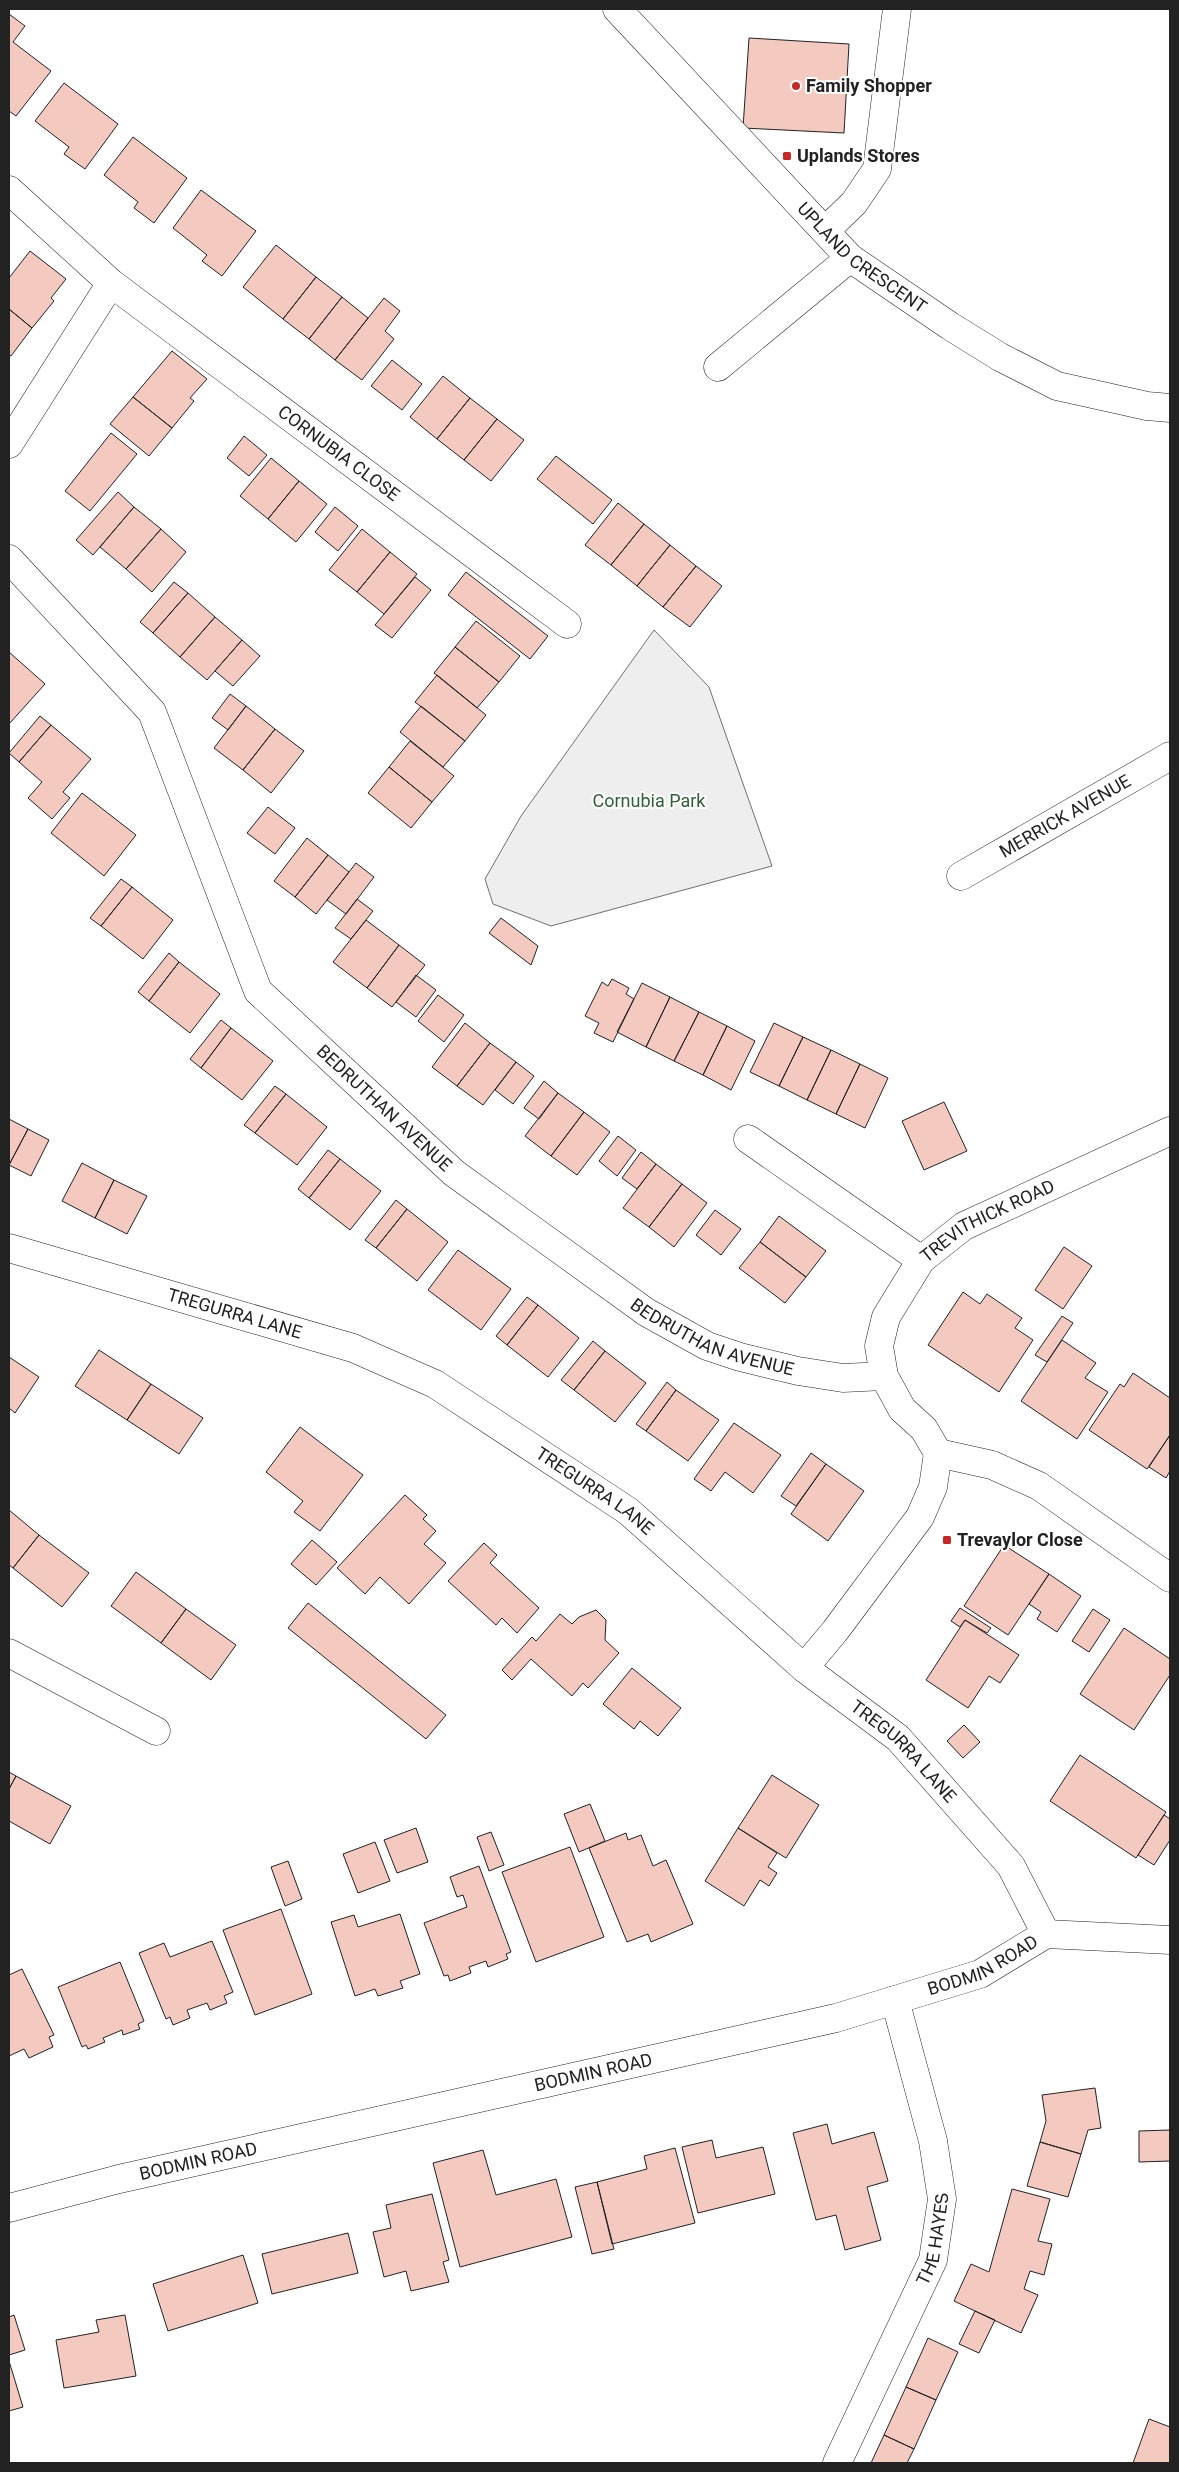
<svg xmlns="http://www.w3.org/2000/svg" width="1179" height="2472" viewBox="0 0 1179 2472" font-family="Roboto,sans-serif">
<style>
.green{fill:#eee;stroke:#6f6f6f}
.building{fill:#f3c9c0;stroke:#222}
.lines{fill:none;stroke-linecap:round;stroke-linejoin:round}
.minor-casing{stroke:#222;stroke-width:29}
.minor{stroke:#fff;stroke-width:28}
.poi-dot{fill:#c62828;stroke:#fff;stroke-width:2}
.labels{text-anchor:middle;stroke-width:4;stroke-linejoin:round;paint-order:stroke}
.poi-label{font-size:18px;font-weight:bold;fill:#222;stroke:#fff;text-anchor:start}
.street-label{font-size:18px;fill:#222;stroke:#fff}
.park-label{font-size:18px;fill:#2f5e38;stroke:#fff}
</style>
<rect width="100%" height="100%" fill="#fff"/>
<path class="green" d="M654 630 709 687 772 866 551 926 493 904 485 879 521 816Z"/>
<path class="building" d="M9 14 25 26 13 42 51 71 16 116 9 111Z
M749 38 849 44 844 133 743 128Z
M64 83 118 124 85 169 64 154 69 147 35 121Z
M133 137 187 178 154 223 134 208 138 202 104 175Z
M201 190 256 231 222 276 202 261 207 255 173 228Z
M276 245 316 277 283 319 243 287Z
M30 251 66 279 51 298 54 301 32 328 9 309V278Z
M316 277 342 297 309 339 283 319Z
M342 297 368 318 335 360 309 339Z
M384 298 400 311 385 331 394 339 362 380 335 360Z
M9 309 32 328 11 356 9 355Z
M172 351 207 379 190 398 194 401 172 428 133 397Z
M392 360 422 384 402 410 371 386Z
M443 376 470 398 437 439 410 417Z
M133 397 172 428 149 456 110 424Z
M470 398 497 419 464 460 437 439Z
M497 419 524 440 491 481 464 460Z
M111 433 137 454 90 511 65 491Z
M244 436 267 455 249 476 227 458Z
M556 456 612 500 593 524 537 479Z
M271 458 299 481 268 519 240 496Z
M299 481 327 504 296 542 268 519Z
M118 492 134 507 93 555 76 540Z
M618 503 644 524 611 565 585 545Z
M134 507 161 529 126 569 100 547Z
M335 507 358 526 338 551 315 532Z
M644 524 670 545 637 586 611 565Z
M161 529 186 552 152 592 126 569Z
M362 529 390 552 357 592 329 570Z
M670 545 696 566 663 607 637 586Z
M390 552 417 574 384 614 357 592Z
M696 566 722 586 690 627 663 607Z
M466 572 548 636 530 659 448 595Z
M415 577 431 590 392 638 375 625Z
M174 582 188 593 153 633 140 622Z
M188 593 215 617 180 657 153 633Z
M215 617 242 640 207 680 180 657Z
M476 621 520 656 499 682 455 647Z
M242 640 260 656 233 686 215 671Z
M455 647 499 682 477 708 434 673Z
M9 652 45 684 9 724Z
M437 675 486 715 465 741 415 702Z
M230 694 246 706 228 730 212 718Z
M246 706 275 729 243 770 214 748Z
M421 706 465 741 443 767 400 732Z
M40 716 51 725 19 762 9 753Z
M51 725 91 759 63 792 70 798 52 819 28 798 42 782 19 762Z
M275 729 304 751 271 793 243 770Z
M410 741 454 776 432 802 389 767Z
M389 767 432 802 411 828 368 793Z
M82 793 136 835 104 876 51 833Z
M268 807 295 828 275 854 247 833Z
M307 838 328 855 295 897 274 881Z
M328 855 349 872 316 914 295 897Z
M356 863 374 877 346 914 327 900Z
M121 879 132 887 101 926 90 918Z
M132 887 173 920 143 959 101 926Z
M357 899 373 911 351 939 335 928Z
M501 918 538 946 531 965 489 933Z
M366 920 399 945 367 988 333 962Z
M399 945 425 965 392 1007 367 988Z
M169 953 179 962 149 1001 138 992Z
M179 962 220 994 190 1033 149 1001Z
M416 975 436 990 416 1017 396 1002Z
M612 979 629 988 626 994 634 999 613 1042 594 1033 599 1023 585 1016 602 982 608 986Z
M642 983 670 997 646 1047 617 1032Z
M438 995 464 1015 444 1042 418 1021Z
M670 997 699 1012 674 1061 646 1047Z
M699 1012 727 1026 703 1075 674 1061Z
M221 1020 231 1028 201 1068 190 1059Z
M465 1023 490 1043 457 1086 432 1067Z
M774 1023 803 1037 779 1086 750 1072Z
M727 1026 755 1041 731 1090 703 1075Z
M231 1028 273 1061 242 1100 201 1068Z
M803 1037 831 1050 807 1100 779 1086Z
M490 1043 516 1062 483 1105 457 1086Z
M831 1050 860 1064 836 1114 807 1100Z
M516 1062 534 1076 513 1104 495 1090Z
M860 1064 888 1078 865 1128 836 1114Z
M544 1081 558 1093 539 1119 524 1108Z
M275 1086 286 1094 255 1133 244 1125Z
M558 1093 584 1112 551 1156 525 1136Z
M286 1094 327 1127 297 1165 255 1133Z
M944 1102 967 1151 924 1170 902 1121Z
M584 1112 610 1132 577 1175 551 1156Z
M9 1119 28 1129 9 1165Z
M28 1129 49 1140 31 1176 9 1165Z
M618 1136 636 1150 617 1176 599 1161Z
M328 1150 340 1159 309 1198 298 1189Z
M641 1152 656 1164 637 1189 622 1178Z
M340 1159 381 1191 350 1230 309 1198Z
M82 1163 114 1180 95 1218 62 1201Z
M656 1164 682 1184 649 1227 623 1208Z
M114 1180 147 1196 127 1234 95 1218Z
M682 1184 707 1203 674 1247 649 1227Z
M396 1200 407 1209 376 1248 365 1240Z
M407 1209 448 1242 417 1281 376 1248Z
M715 1210 741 1229 721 1255 696 1235Z
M779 1216 826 1251 806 1277 760 1242Z
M760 1242 806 1277 785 1303 739 1268Z
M1064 1247 1092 1266 1063 1309 1035 1290Z
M458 1250 511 1289 481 1330 428 1290Z
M963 1292 980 1304 987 1294 1022 1318 1015 1328 1033 1340 999 1392 928 1345Z
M527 1297 538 1305 507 1345 496 1336Z
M538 1305 579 1338 548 1377 507 1345Z
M1062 1316 1073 1323 1047 1362 1035 1355Z
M1062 1340 1096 1363 1085 1378 1108 1392 1077 1439 1021 1401Z
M593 1341 605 1351 574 1390 561 1380Z
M99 1350 151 1384 127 1420 75 1386Z
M605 1351 646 1383 615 1422 574 1390Z
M9 1357 39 1377 15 1413 9 1408Z
M1133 1373 1170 1398V1435L1147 1469 1089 1430 1120 1384 1124 1387Z
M667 1382 676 1390 646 1431 636 1424Z
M151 1384 203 1418 179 1454 127 1420Z
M676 1390 719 1420 688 1461 646 1431Z
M734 1423 781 1455 753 1493 725 1472 711 1491 694 1479Z
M300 1427 363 1475 320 1531 294 1512 303 1501 266 1472Z
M1170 1435V1471L1166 1478 1149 1467Z
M811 1453 826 1464 796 1506 781 1496Z
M826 1464 864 1491 828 1541 791 1514Z
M405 1495 427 1515 423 1519 436 1531 424 1544 446 1563 409 1604 380 1577 365 1594 337 1568Z
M9 1510 39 1535 13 1568 9 1565Z
M39 1535 89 1573 62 1607 13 1568Z
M312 1540 337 1562 316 1585 291 1564Z
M484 1543 497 1555 490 1563 539 1608 517 1633 502 1618 496 1625 448 1581Z
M1004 1545 1049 1574 1008 1635 964 1606Z
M136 1572 186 1609 161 1643 111 1606Z
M1049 1574 1081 1596 1057 1632 1037 1619 1041 1612 1029 1604Z
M308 1603 446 1715 426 1739 288 1628Z
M960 1608 991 1628 987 1633 965 1620 960 1627 951 1621Z
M186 1609 236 1645 211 1680 161 1643Z
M1093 1609 1110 1620 1089 1652 1072 1641Z
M596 1610 606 1620 605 1640 619 1653 588 1688 583 1683 572 1696 531 1659 512 1680 502 1670 532 1637 536 1641 560 1614 572 1624 579 1617Z
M965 1620 1019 1655 1000 1683 989 1676 968 1708 926 1680Z
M1124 1628 1170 1659V1675L1134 1730 1080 1694Z
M632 1668 681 1708 658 1736 640 1721 634 1729 603 1704Z
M964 1725 980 1742 963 1758 947 1741Z
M1080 1755 1166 1812 1136 1858 1050 1801Z
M9 1772 16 1776 9 1789Z
M772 1775 819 1805 786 1858 738 1828Z
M16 1776 71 1806 50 1844 9 1821V1789Z
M590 1804 605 1841 579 1852 564 1814Z
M1164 1815 1170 1819V1840L1154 1865 1138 1855Z
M416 1828 428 1862 397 1873 384 1840Z
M738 1828 777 1853 768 1867 777 1873 769 1886 760 1880 744 1906 705 1881Z
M491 1832 504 1865 489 1871 477 1837Z
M626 1833 628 1840 641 1835 653 1866 666 1860 693 1924 651 1942 648 1934 627 1942 589 1848Z
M375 1842 390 1881 358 1893 343 1854Z
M570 1847 604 1937 536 1962 502 1872Z
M288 1861 302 1899 285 1906 271 1867Z
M479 1866 511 1952 506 1954 508 1959 488 1967 486 1961 469 1967 471 1973 450 1981 448 1975 444 1976 424 1923 467 1907 463 1895 457 1897 450 1877Z
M281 1909 312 1994 255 2015 223 1930Z
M400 1914 420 1974 400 1981 403 1988 378 1996 375 1989 355 1996 331 1922 354 1915 358 1927Z
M212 1941 233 1992 224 1996 227 2003 210 2010 207 2003 187 2010 190 2018 173 2025 170 2017 166 2019 139 1953 164 1943 170 1957Z
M120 1962 144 2021 138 2024 140 2029 123 2035 122 2030 103 2038 105 2042 88 2049 86 2045 82 2047 58 1987Z
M22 1969 54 2035 49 2037 53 2047 29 2058 24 2049 9 2056V1975Z
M1095 2088 1101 2128 1088 2130 1081 2154 1040 2142 1046 2121 1042 2095Z
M827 2124 832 2144 874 2132 888 2181 867 2187 881 2240 845 2250 836 2215 816 2220 793 2133Z
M1170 2130V2161L1139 2162V2131Z
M712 2140 716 2158 763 2147 775 2194 698 2213 682 2147Z
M1040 2142 1081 2154 1068 2197 1027 2186Z
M675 2148 695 2223 612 2244 597 2182 647 2169 644 2156Z
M483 2150 496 2195 556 2179 572 2237 460 2267 433 2163Z
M597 2182 614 2249 592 2254 575 2187Z
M1012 2189 1050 2199 1038 2241 1052 2244 1044 2275 1030 2271 1024 2289 1038 2295 1021 2333 954 2301 971 2264 989 2272Z
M432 2194 449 2260 443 2262 449 2282 411 2291 406 2271 384 2277 373 2232 391 2228 386 2205Z
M348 2233 358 2273 272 2294 262 2254Z
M243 2255 258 2303 168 2331 153 2284Z
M975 2311 995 2320 979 2353 959 2344Z
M14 2315 25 2350 9 2355V2317Z
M125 2315 136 2376 64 2388 56 2340 99 2332 96 2320Z
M928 2338 958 2352 936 2400 906 2387Z
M9 2361 23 2407 9 2411Z
M906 2387 936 2400 914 2449 884 2435Z
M1149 2419 1170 2427V2463H1133Z
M884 2435 914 2449 907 2463H871Z"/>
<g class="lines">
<defs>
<g id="minor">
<path id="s1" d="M617 9 850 258 950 326 1000 357 1057 386 1147 406 1170 408"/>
<path d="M9 190 111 283"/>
<path d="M826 230 854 203 877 169 897 9"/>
<path d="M718 367 850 258"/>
<path id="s2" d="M9 444 111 283 567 624"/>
<path id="s3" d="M9 559 152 712 258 991 454 1173 646 1312 707 1346 740 1357 798 1371 843 1378 884 1376"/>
<path id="s4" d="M961 876 1170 756"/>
<path d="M748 1139 921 1260"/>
<path id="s5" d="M9 1248 353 1348 435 1384 628 1511 804 1668 898 1738 1011 1866 1046 1934"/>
<path id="s6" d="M938 1453 924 1429 902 1409 884 1376 879 1346 886 1317 921 1260 964 1226 1170 1131"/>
<path d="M938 1453 992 1465 1039 1486 1170 1578"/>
<path d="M9 1653 156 1731"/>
<path d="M804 1668 835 1631 920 1517 933 1487 938 1453"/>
<path id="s7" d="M9 2208 119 2179 836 2018 980 1974 1046 1934 1170 1940"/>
<path id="s8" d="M837 2463 933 2260 942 2199 933 2141 895 2000"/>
</g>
</defs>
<use href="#minor" class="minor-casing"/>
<use href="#minor" class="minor"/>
</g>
<g class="poi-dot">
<circle cx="796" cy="86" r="5"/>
<rect x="782" y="151" width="10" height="10" rx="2.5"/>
<rect x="942" y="1535" width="10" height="10" rx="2.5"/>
</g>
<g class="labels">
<g class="poi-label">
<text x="806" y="92">Family Shopper</text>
<text x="797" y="162">Uplands Stores</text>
<text x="957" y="1546">Trevaylor Close</text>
</g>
<g class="street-label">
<text dy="6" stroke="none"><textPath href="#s1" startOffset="350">UPLAND CRESCENT</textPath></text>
<text dy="6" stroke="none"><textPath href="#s2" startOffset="475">CORNUBIA CLOSE</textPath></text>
<text dy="6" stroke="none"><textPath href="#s4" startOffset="120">MERRICK AVENUE</textPath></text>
<text dy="6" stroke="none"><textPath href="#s3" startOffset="680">BEDRUTHAN AVENUE</textPath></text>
<text dy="6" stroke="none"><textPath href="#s6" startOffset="300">TREVITHICK ROAD</textPath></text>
<text dy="6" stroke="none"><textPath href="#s5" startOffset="235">TREGURRA LANE</textPath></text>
<text dy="6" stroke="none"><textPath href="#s3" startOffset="1084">BEDRUTHAN AVENUE</textPath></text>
<text dy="6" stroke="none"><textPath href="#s5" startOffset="640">TREGURRA LANE</textPath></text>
<text dy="6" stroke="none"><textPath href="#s5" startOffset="1045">TREGURRA LANE</textPath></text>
<text dy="6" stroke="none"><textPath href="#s7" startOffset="1005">BODMIN ROAD</textPath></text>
<text dy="6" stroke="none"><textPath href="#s7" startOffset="600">BODMIN ROAD</textPath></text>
<text dy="6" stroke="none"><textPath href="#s7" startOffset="195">BODMIN ROAD</textPath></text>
<text dy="6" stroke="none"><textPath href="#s8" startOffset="245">THE HAYES</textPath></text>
</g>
<g class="park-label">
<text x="649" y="807">Cornubia Park</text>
</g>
</g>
<rect width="1179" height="2472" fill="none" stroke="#222222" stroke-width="20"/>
</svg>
